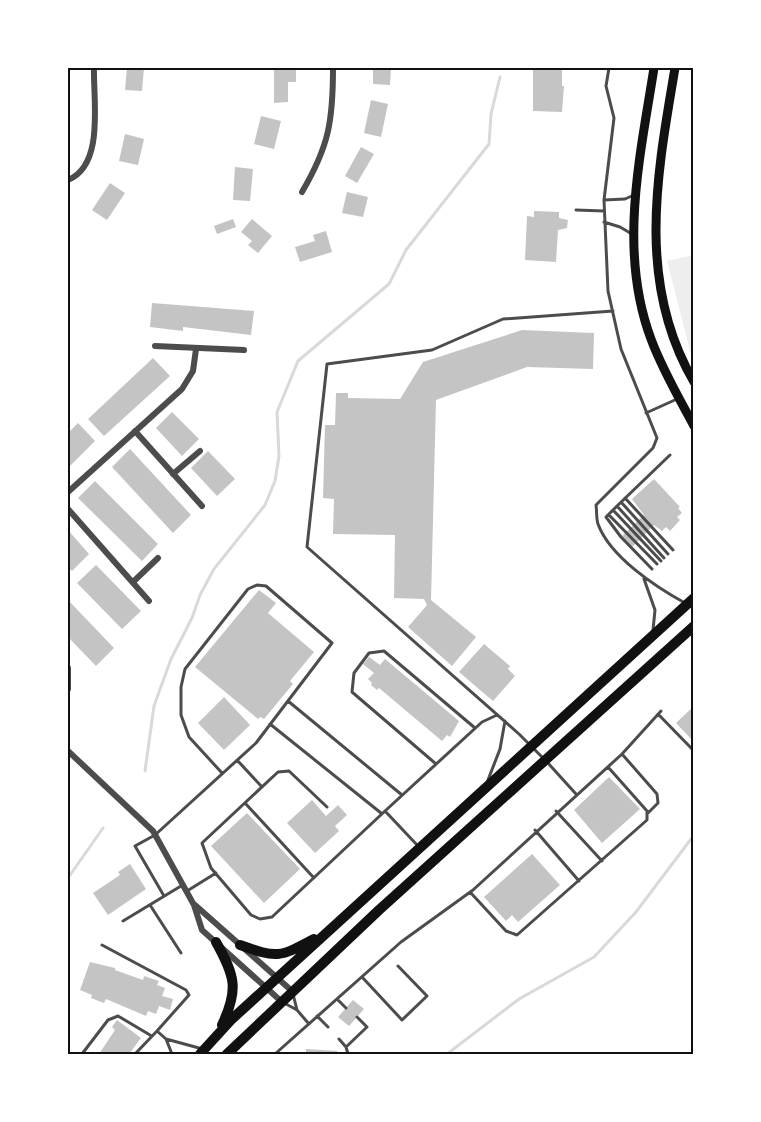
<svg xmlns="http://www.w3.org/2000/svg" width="761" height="1122" viewBox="0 0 761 1122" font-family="'Sofia Sans Condensed',sans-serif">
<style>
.green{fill:#eee}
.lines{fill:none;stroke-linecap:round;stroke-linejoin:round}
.stream{stroke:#d9d9d9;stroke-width:3}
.building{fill:#c4c4c4}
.service{stroke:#4c4c4c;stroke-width:3}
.minor{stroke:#4c4c4c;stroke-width:6}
.secondary{stroke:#111;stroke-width:9}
.primary{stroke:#111;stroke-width:10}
.neatline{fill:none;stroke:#111;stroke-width:2}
</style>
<rect width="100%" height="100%" fill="#fff"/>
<path class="green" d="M693 255V362L667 261Z"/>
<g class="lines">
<path class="stream" d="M145 771 154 706 171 659 192 618 200 595 214 569 265 505 275 481 279 456 277 412 298 361 389 284 406 250 489 144 491 114 500 77
M68 878 103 828
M447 1054 519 999 594 957 636 912 694 835"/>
</g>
<path class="building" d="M127 68H144L142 91 125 90Z
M274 68H296V82H288V102L274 103Z
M373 68H391L390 85 373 84Z
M533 68H562V86H564L562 112 533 111Z
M371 100 388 104 381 137 364 133Z
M261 116 281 121 274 149 254 144Z
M125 134 144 139 138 165 119 161Z
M361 147 374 154 357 183 345 176Z
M235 167 253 169 250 201 233 200Z
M110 183 125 193 107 220 92 210Z
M347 192 368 197 363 217 342 213Z
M534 211 559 212V218L568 220 567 228 558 230 556 262 525 260 527 216 534 217Z
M233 219 236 227 217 234 214 226Z
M252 219 272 236 258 253 248 245 252 241 241 232Z
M326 231 332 252 300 262 295 247 315 241 313 235Z
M152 303 254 311 251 335 183 327V331L150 327Z
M522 330 594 333 593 369 527 367 436 400 431 600 476 637 452 666 408 627 427 605 424 599 394 598 395 535 333 534 334 499 323 498 325 425H335L336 393H348V398L400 399 423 362Z
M153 358 170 376 104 436 88 419Z
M172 412 199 439 182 456 156 428Z
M78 423 95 441 68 468V433Z
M130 449 191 515 173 533 112 467Z
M208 451 235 479 217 496 191 468Z
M654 479 680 507 678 508 682 513 677 517 680 520 670 531 666 527 662 531 654 525 631 548 621 537 644 515 632 499Z
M95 481 158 544 142 561 78 498Z
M68 530 89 554 72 571 68 567Z
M96 565 141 611 122 629 77 583Z
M259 590 276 603 268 613 314 652 290 681 293 684 264 719 260 717 258 719 195 667Z
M68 600 114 648 96 666 68 637Z
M484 644 510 666 508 669 515 676 493 701 459 672Z
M369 657 380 665 385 659 459 721 450 737 447 735 442 741 379 688 377 690 371 685 372 683 368 679 374 673 363 664Z
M224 697 250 725 224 750 198 723Z
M694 706V742L676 723Z
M609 777 640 809 602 843 574 810Z
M312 800 326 816 338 805 347 815 335 826 339 831 315 853 287 823Z
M247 813 300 869 264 903 211 846Z
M532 854 560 885 518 922 512 915 506 921 484 897Z
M130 864 146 889 108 915 93 893 120 875 118 872Z
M90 962 115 968V970L143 980 144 976 159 981 157 985 165 988 162 996 173 999 170 1010 159 1006 156 1014 148 1011 146 1016 106 999 104 1003 91 998 92 995 80 990Z
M353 1000 364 1009 349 1026 338 1017Z
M117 1020 141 1038 129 1054H99L115 1030 112 1027Z
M306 1049 337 1051V1054H306Z"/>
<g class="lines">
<path class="service" d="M609 68 606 86 614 118 604 200 608 291 621 349 657 438 653 448 596 505C597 511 596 518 598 524 610 557 656 587 685 603
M604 200 625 199 634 195
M576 210 604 211
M604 222 620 227 632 234
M646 413 677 399
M625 498 673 550
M621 502 668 554
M617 506 606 517 621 537 652 569
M613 510 661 561
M609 515 657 564
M664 558 617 506 670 455
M644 579 655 610 653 630
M288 701 402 795
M658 714 694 751
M270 724 381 813
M622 754 657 794 658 803 647 814
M542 757 519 734 307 547 327 364 432 350 503 319 613 311
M237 760 262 787
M547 762 576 794
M436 764 352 692 354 673 369 653 384 651 475 728
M488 780 500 749 505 721
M245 803 314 878
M327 807 289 771 278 772 202 843 211 868 251 915 260 919 272 917 385 811 418 846
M385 811 482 722 497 715
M556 811 602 861
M535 830 579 881
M187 891 216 873
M470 892 506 931 517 935 647 820V811L608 767
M164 896 135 846 155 835 256 743 332 643 266 586 257 585 248 589 185 669 181 687V715L189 737 222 773
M150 905 181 953
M123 921 181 886
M102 945 186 990 189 995 157 1031
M362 977 402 1020 427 996 398 966
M293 994 297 1010
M337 999 346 1008
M286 1004 297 1010 309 1024
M317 1016 328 1027
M339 1039 346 1047
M82 1054 108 1020 118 1016 150 1035
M135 1054 157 1031 166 1039
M172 1054 166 1039 199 1048
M275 1054 401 942 473 890 622 754 661 711
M348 1054 346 1047 367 1027 357 1017"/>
<path class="minor" d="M68 180C105 165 93 100 94 68
M302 192C329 146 333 121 333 68
M155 346 244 350
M135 431 202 506
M173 474 200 451
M68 492 182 389 193 371 196 349
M68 509 149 601
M133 582 158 558
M68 668V689
M68 751 153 831 194 905 202 930 282 1002
M195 905 292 991"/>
<path class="secondary" d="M654 68C640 157 618 251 651 339 662 369 679 398 694 426
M675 68C657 174 636 283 694 382"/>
<path class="primary" d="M216 942C235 976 239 989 222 1025
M240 945C277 958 279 958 314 939
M200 1054 232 1019 694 598
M227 1054 379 910 694 626"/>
</g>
<rect width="761" height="1122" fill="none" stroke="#ffffff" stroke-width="138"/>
<rect x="69" y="69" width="623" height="984" class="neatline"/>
</svg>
